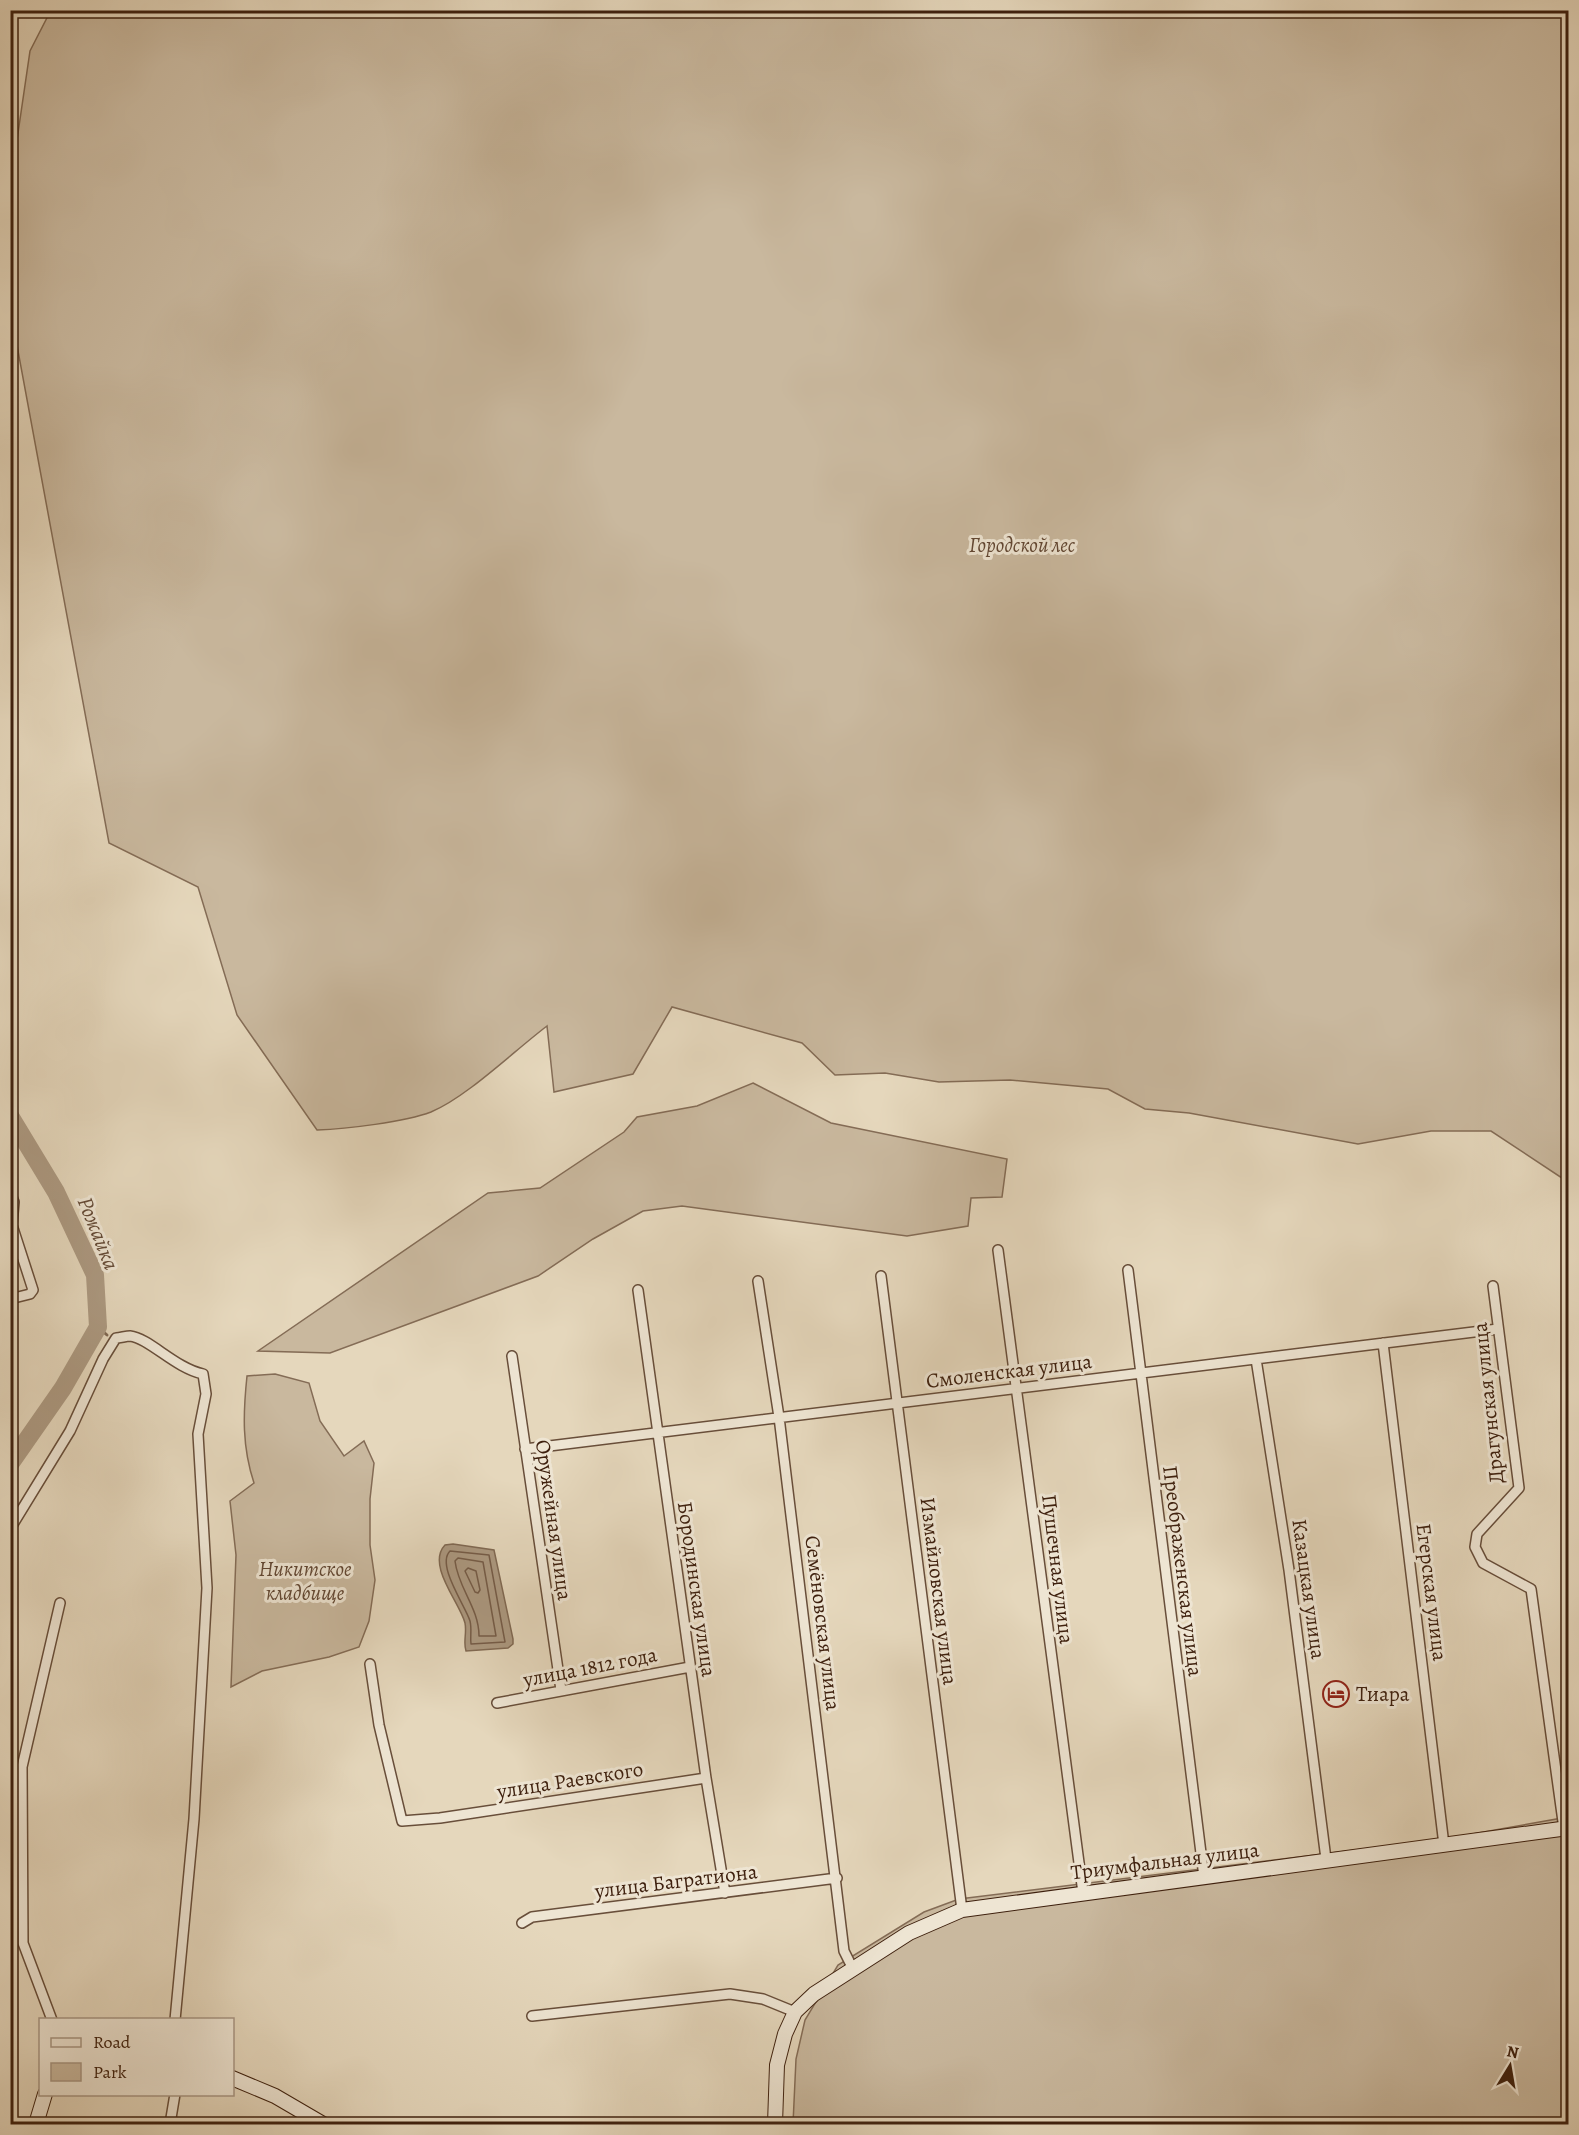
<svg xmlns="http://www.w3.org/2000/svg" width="1579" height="2135" viewBox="0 0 1579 2135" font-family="Alegreya,serif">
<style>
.green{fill:#c9b89e;stroke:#846c56;stroke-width:1.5}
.water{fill:#ac9981;stroke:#806953;stroke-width:1.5}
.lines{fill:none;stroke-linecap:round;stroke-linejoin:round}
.shore{stroke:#755c48;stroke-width:1.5}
.stream{stroke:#806953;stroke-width:3}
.river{stroke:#ac9981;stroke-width:18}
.street-casing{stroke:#684e3a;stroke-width:12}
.secondary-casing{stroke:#3e200e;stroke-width:16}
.street{stroke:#eee5d3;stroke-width:9}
.secondary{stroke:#eee5d3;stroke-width:14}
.labels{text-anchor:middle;stroke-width:6;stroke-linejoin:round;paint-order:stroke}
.park-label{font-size:21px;font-style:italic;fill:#614632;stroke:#eee5d3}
.street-label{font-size:21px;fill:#3e200e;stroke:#eee5d3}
.poi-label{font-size:21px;fill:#3e200e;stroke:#eee5d3;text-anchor:start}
.water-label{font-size:22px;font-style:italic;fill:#644a36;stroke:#eee5d3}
</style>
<rect width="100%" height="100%" fill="#e5d7bc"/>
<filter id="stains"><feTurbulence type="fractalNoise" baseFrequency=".00333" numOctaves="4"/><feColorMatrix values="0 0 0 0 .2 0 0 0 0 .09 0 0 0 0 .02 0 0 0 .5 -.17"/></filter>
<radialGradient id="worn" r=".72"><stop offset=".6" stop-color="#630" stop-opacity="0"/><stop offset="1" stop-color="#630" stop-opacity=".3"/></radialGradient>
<path class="green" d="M51 10 1568 11V1182L1491 1131H1431L1358 1144 1189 1113 1145 1109 1108 1089 1010 1080 939 1082 885 1073 835 1075 802 1043 672 1007 633 1074 554 1092 547 1026C515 1050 467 1097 431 1112 405 1122 346 1129 317 1130L237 1015 198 887 109 843 11 313V181L30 51Z
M753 1083 831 1123 1007 1159 1002 1197 971 1198 968 1226 907 1236 682 1206 643 1211 593 1239 538 1276 330 1353 258 1351 488 1193 540 1188 624 1132 637 1117 697 1106Z
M275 1374 309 1383 320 1421 344 1456 364 1441 374 1463 370 1499V1545L375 1580 369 1621 359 1647 329 1657 262 1671 231 1687 236 1555 230 1501 254 1483C242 1447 243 1414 247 1376Z
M1568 1817V2124H793L796 2059 805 2020 838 1965 924 1912 959 1899 1444 1839Z"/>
<path class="water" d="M453 1544 494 1550 513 1639V1644L508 1648 466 1651C463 1642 467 1633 465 1623 460 1603 426 1565 445 1545Z"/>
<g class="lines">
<path class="shore" d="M450 1551 489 1555 505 1642 471 1644C470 1636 472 1629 470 1621 465 1605 436 1565 450 1551Z
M458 1558 483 1562 496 1636H479C479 1608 458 1588 455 1561Z
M468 1568 476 1571 480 1590 478 1593 475 1592 465 1571Z"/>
<path class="stream" d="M98 1327 107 1335"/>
<path class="river" d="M10 1116 56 1192 95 1275 98 1327 63 1388 10 1464"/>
<defs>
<path id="street" d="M10 1192 14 1202 12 1225 33 1290 30 1294 10 1299
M998 1250 1083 1893
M1128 1270 1204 1877
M881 1276 962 1910
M758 1281 779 1417 844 1951 853 1969
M1493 1286 1519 1488 1477 1534 1475 1547 1483 1563 1531 1589 1564 1829
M638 1290 706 1778 725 1893
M1383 1343 1444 1845
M512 1356 561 1690
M1256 1359 1289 1570 1326 1859
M525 1449 1498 1329
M10 1529 70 1431 103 1359 116 1338C120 1338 126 1336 130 1336 149 1338 175 1368 203 1374L206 1394 198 1434 207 1588 194 1819 175 2020
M370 1664 379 1725 402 1821 440 1818 706 1778
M497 1703 690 1667
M522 1923 532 1917 837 1878
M532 2016 730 1994 763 1999 795 2012
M52 2020 23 1943 22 1767 60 1603
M170 2124 175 2094"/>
<path id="secondary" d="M232 2078 275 2096 323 2124
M36 2124 45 2094
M775 2124 777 2065 785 2034 795 2012 814 1994 909 1933 962 1910 1568 1828"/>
</defs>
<use href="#street" class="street-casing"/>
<use href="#secondary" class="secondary-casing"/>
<use href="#street" class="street"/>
<use href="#secondary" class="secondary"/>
</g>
<defs>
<symbol id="hotel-ring" viewBox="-11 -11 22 22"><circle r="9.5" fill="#eee5d3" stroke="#8f2418" stroke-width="1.5"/><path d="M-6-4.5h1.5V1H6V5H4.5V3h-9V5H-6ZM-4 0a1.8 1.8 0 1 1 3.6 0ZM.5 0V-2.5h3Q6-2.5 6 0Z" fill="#8f2418"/></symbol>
</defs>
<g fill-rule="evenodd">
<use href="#hotel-ring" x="1321" y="1679" width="30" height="30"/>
</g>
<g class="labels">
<g class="park-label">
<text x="1022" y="552">Городской лес</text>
<text x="305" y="1576">Никитское<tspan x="305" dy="24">кладбище</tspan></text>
</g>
<g class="street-label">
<text transform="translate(1009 1371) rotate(-7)" y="7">Смоленская улица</text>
<text transform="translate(1488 1403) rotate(-96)" y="7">Драгунская улица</text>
<text transform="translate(554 1520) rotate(82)" y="7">Оружейная улица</text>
<text transform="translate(1058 1569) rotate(83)" y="7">Пушечная улица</text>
<text transform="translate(1183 1571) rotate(83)" y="7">Преображенская улица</text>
<text transform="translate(697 1589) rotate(82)" y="7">Бородинская улица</text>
<text transform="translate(1309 1589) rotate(82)" y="7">Казацкая улица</text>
<text transform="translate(939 1591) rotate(83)" y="7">Измайловская улица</text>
<text transform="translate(1432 1592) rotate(83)" y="7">Егерская улица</text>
<text transform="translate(823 1623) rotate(83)" y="7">Семёновская улица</text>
<text transform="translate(590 1667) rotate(-11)" y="7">улица 1812 года</text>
<text transform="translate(570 1780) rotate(-9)" y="7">улица Раевского</text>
<text transform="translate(1165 1861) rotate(-7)" y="7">Триумфальная улица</text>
<text transform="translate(676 1881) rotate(-7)" y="7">улица Багратиона</text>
</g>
<g class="poi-label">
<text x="1356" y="1701">Тиара</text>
</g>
<g class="water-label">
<text transform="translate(99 1233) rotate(68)" y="8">Рожайка</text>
</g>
</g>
<rect width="1579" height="2135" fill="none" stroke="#e5d7bc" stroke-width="36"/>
<rect x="12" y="12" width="1555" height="2111" fill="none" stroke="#3e200e" stroke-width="3"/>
<rect x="18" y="18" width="1543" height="2099" fill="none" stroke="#3e200e" stroke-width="1.5"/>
<rect x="39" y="2018" width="195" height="78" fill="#eee5d3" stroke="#a89684" stroke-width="1.5"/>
<rect x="51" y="2038" width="30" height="9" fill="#eee5d3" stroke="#a89684" stroke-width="1.5"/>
<text x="93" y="2048" font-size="18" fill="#3e200e">Road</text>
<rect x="51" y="2063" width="30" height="18" fill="#c9b89e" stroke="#a89684" stroke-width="1.5"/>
<text x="93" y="2078" font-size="18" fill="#3e200e">Park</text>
<g transform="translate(1510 2066) rotate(11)" stroke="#eee5d3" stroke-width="4.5" paint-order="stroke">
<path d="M0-4.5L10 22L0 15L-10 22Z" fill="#3e200e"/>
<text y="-9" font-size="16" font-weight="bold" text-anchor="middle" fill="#3e200e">N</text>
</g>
<rect width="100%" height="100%" filter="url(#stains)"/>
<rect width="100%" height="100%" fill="url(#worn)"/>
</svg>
